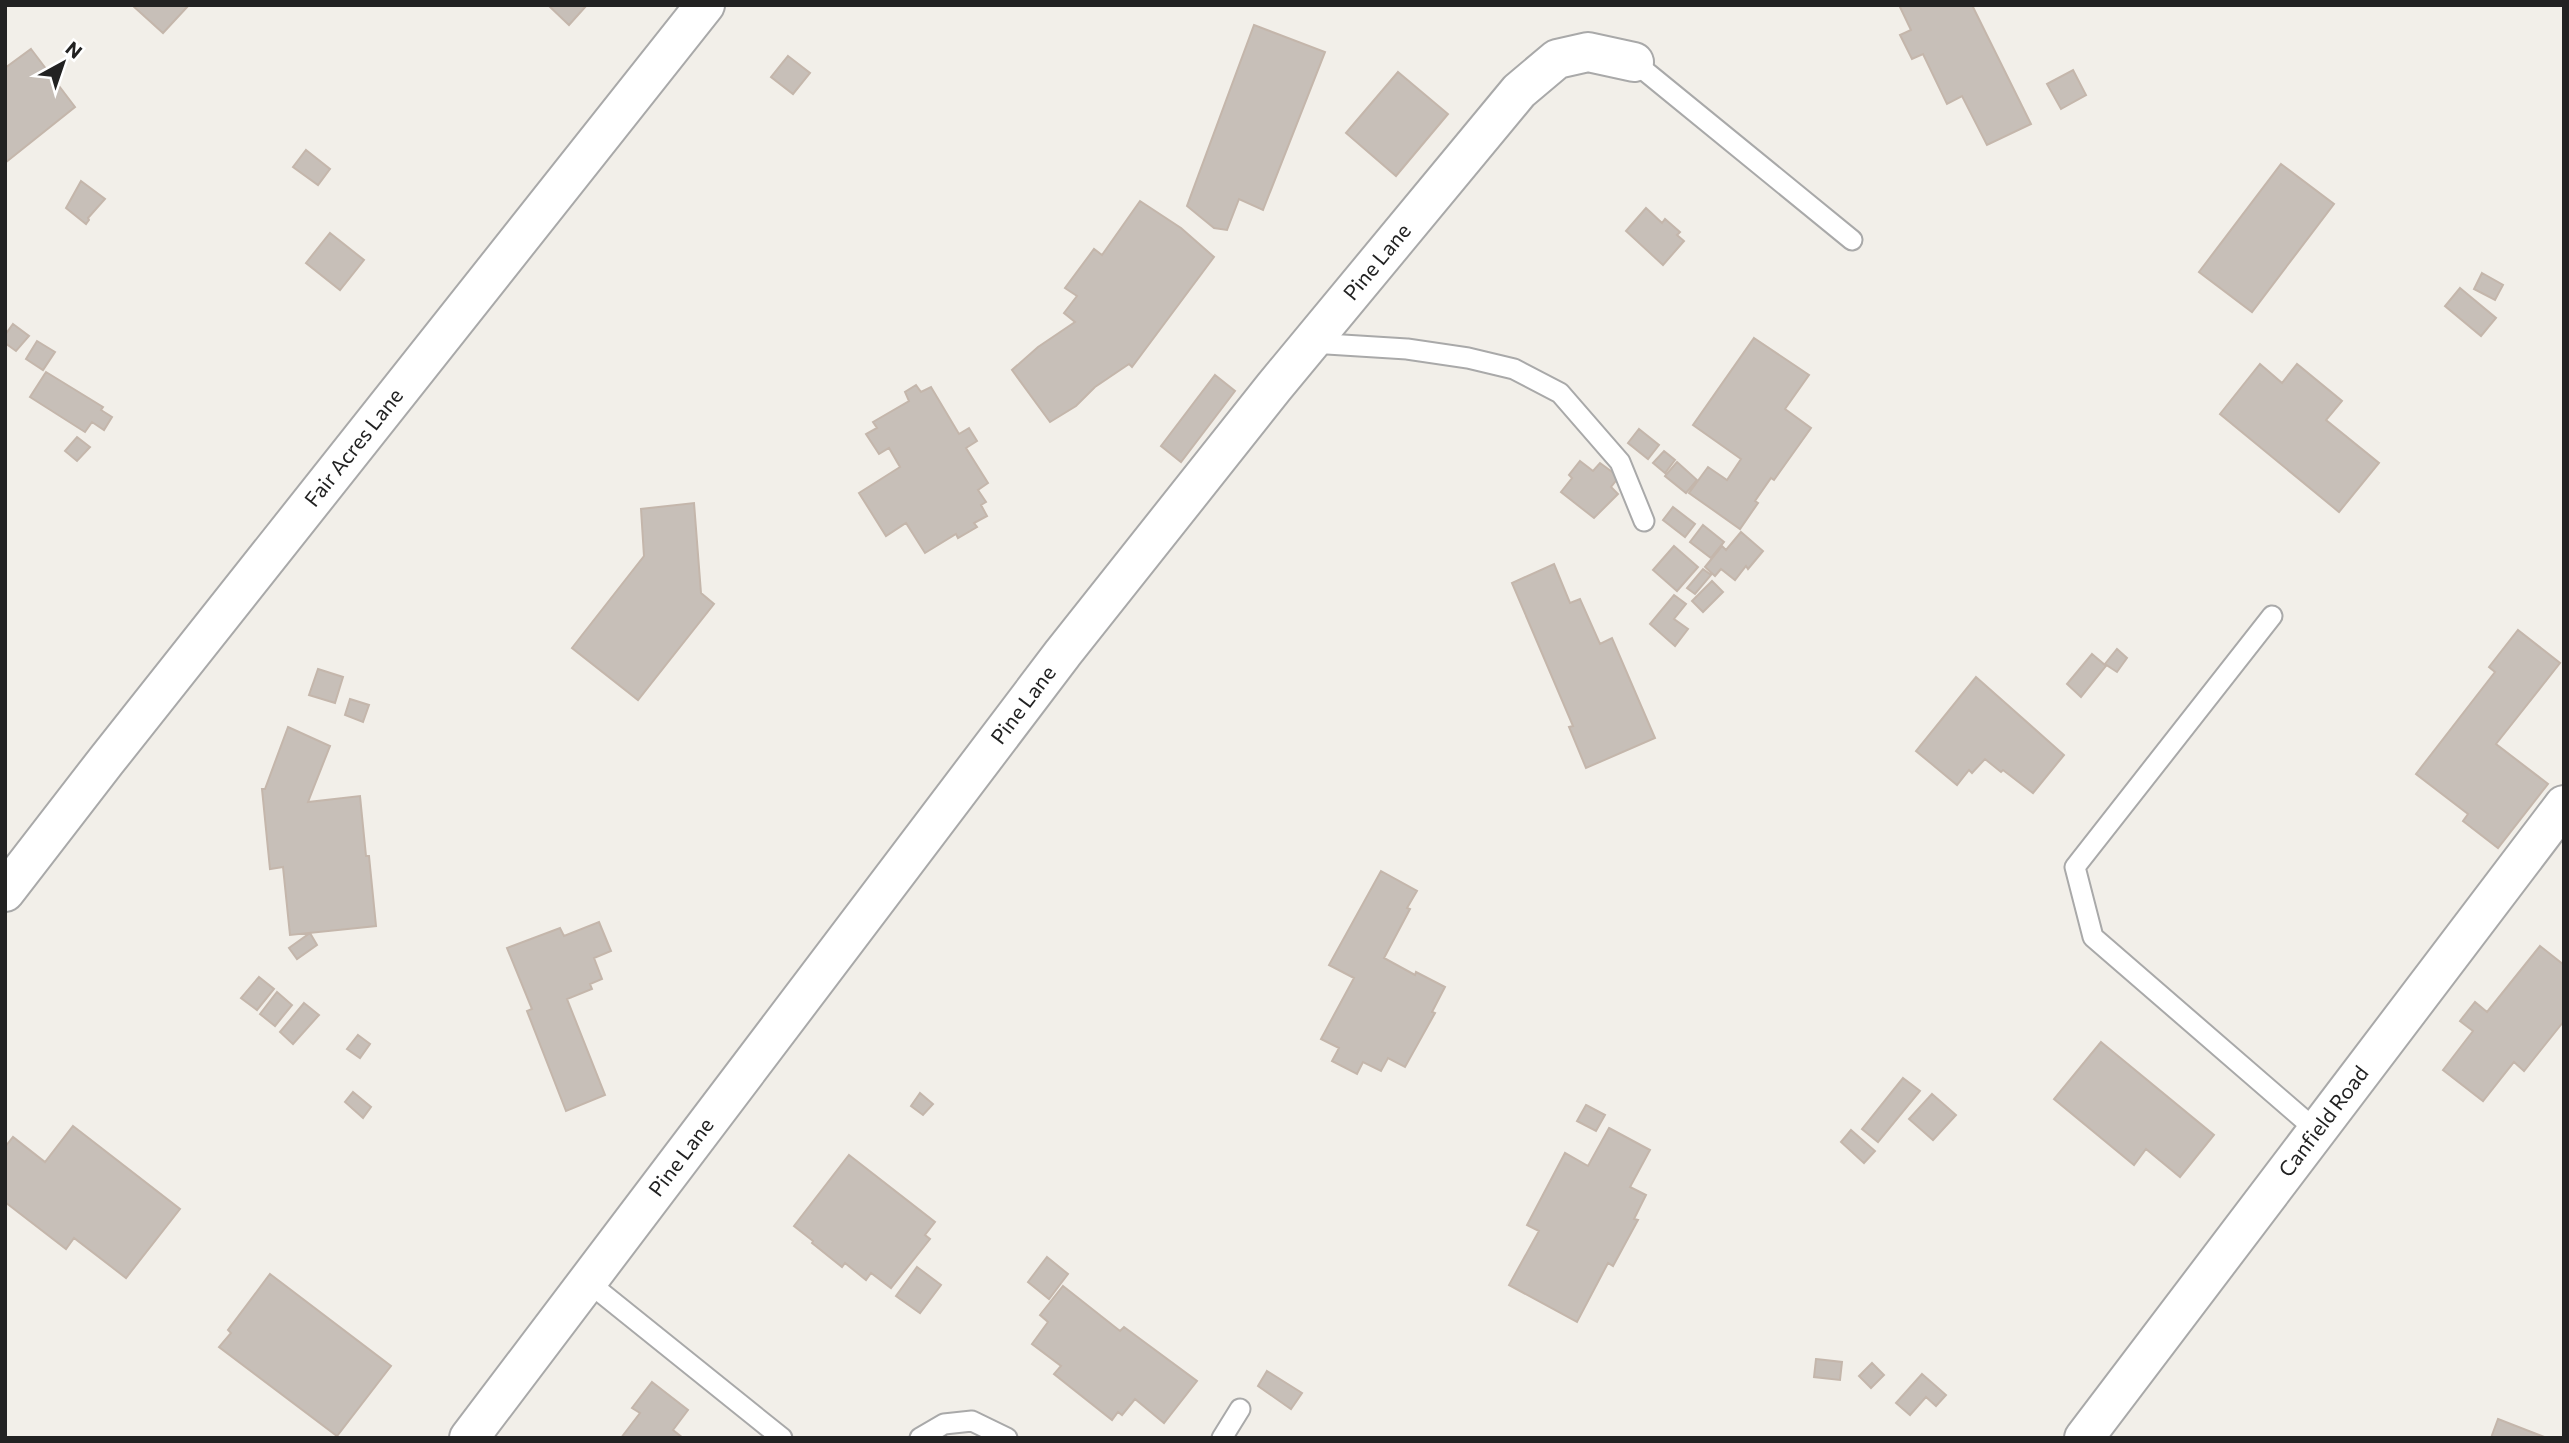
<svg xmlns="http://www.w3.org/2000/svg" width="2569" height="1443" viewBox="0 0 2569 1443" font-family="Commissioner,sans-serif">
<style>
.building{fill:#c7bfb8;stroke:#c4b6ab;stroke-width:2}
.lines{fill:none;stroke-linecap:round;stroke-linejoin:round}
.lane-casing{stroke:#a9a9a9;stroke-width:23}
.street-casing{stroke:#a9a9a9;stroke-width:42}
.lane{stroke:#fff;stroke-width:19}
.street{stroke:#fff;stroke-width:38}
.labels{text-anchor:middle;stroke-width:7;stroke-linejoin:round;paint-order:stroke}
.street-label{font-size:21px;fill:#222;stroke:#fff}
</style>
<rect width="100%" height="100%" fill="#f2efe9"/>
<path class="building" d="M132 5H189L163 33Z
M548 5H587L569 25Z
M1899 5H1972L2031 124 1987 145 1962 96 1947 104 1923 54 1912 59 1900 35 1911 30Z
M1254 25 1325 52 1263 210 1239 199 1227 230 1214 228 1187 206Z
M31 49 75 107 5 163V68Z
M788 56 810 73 793 94 771 77Z
M2073 70 2086 95 2061 109 2047 84Z
M1398 72 1448 114 1396 176 1346 133Z
M306 150 330 169 318 185 293 167Z
M2281 164 2334 204 2252 312 2199 272Z
M81 181 105 199 88 218 89 220 86 224 66 208Z
M1140 201 1181 228 1214 257 1132 367 1129 364 1095 387 1076 406 1050 422 1012 370 1038 347 1075 322 1064 313 1077 296 1065 288 1094 249 1102 255Z
M1646 208 1662 223 1665 219 1680 232 1677 235 1684 241 1663 265 1626 231Z
M330 233 364 260 340 290 306 263Z
M2482 273 2503 285 2495 300 2474 289Z
M2460 288 2496 318 2481 336 2445 306Z
M13 324 29 336 16 351 5 343V335Z
M1754 338 1809 375 1785 409 1811 428 1774 480 1771 478 1755 501 1758 503 1740 529 1689 493 1708 467 1727 480 1741 459 1693 425Z
M37 341 55 352 43 370 26 359Z
M2260 364 2282 383 2297 364 2342 401 2326 420 2379 463 2339 512 2220 414Z
M46 372 103 407 101 410 112 417 104 430 92 422 85 432 30 397Z
M1215 375 1235 391 1181 462 1161 446Z
M916 385 921 392 931 387 959 434 969 428 977 441 966 448 988 483 978 490 986 502 981 505 987 516 974 523 977 527 958 538 956 534 925 553 906 523 886 536 859 493 900 467 889 448 879 454 866 434 877 428 873 422 909 401 905 392Z
M1639 429 1659 445 1648 459 1628 443Z
M77 437 90 447 77 461 65 451Z
M1664 451 1675 460 1665 473 1653 463Z
M1580 461 1593 471 1600 463 1619 477 1611 487 1618 494 1594 518 1561 492 1572 478 1569 475Z
M1677 462 1697 480 1686 493 1665 476Z
M694 503 701 593 714 604 638 700 572 648 644 556 641 509Z
M1673 507 1695 524 1685 537 1663 520Z
M1703 525 1724 542 1711 558 1690 542Z
M1741 532 1763 551 1748 569 1746 566 1735 580 1721 569 1715 576 1705 567 1722 546 1726 550Z
M1674 546 1698 567 1677 591 1653 570Z
M1554 564 1570 603 1580 599 1600 644 1612 638 1655 738 1586 768 1569 727 1573 726 1512 583Z
M1703 569 1711 575 1695 594 1687 588Z
M1712 581 1723 592 1703 612 1692 601Z
M1674 595 1686 604 1674 619 1688 629 1675 646 1650 624Z
M2518 630 2560 663 2496 744 2548 784 2498 848 2463 821 2468 814 2416 774 2495 672 2489 667Z
M2117 649 2127 658 2117 672 2105 664Z
M2092 654 2106 666 2081 697 2067 684Z
M318 669 343 677 335 703 309 695Z
M1976 677 2064 755 2033 793 2003 770 2001 772 1985 759 1972 773 1969 770 1957 785 1916 751Z
M350 699 369 705 363 722 345 715Z
M288 727 330 746 308 802 360 796 366 856H369L376 926 290 935 283 867 270 869 262 789H265Z
M1381 871 1417 891 1407 908 1410 909 1384 958 1415 975 1416 972 1445 987 1432 1012 1435 1013 1405 1067 1388 1058 1381 1071 1363 1062 1357 1074 1332 1061 1339 1048 1321 1039 1354 978 1329 965Z
M599 922 611 951 594 958 602 979 590 984 592 989 567 999 605 1095 566 1111 527 1011 532 1009 507 948 560 928 564 936Z
M310 933 317 945 297 959 289 948Z
M2540 946 2564 965V1021L2524 1071 2514 1062 2483 1101 2443 1070 2473 1031 2460 1021 2475 1002 2487 1012Z
M259 977 274 989 257 1010 241 998Z
M277 992 292 1005 275 1026 260 1014Z
M304 1003 319 1015 293 1044 280 1032Z
M358 1035 370 1044 360 1058 347 1049Z
M2101 1042 2214 1135 2180 1177 2146 1149 2134 1165 2054 1099Z
M1903 1078 1920 1091 1878 1142 1862 1129Z
M353 1092 371 1107 363 1118 345 1102Z
M920 1093 933 1104 923 1115 911 1106Z
M1932 1094 1956 1115 1933 1140 1909 1119Z
M1586 1105 1605 1115 1596 1131 1577 1121Z
M73 1126 180 1209 126 1278 74 1238 66 1249 5 1202V1147L13 1137 45 1162Z
M1609 1128 1650 1150 1630 1187 1646 1195 1634 1219 1638 1220 1613 1266 1608 1263 1577 1322 1509 1285 1539 1231 1527 1225 1565 1153 1588 1166Z
M1851 1130 1875 1151 1864 1163 1841 1142Z
M849 1155 935 1222 925 1235 930 1239 891 1288 871 1273 866 1280 845 1263 842 1267 812 1243 813 1241 794 1226Z
M1047 1257 1068 1274 1049 1299 1028 1282Z
M917 1267 941 1285 920 1313 896 1296Z
M270 1274 391 1366 337 1436 219 1347 231 1333 228 1330Z
M1063 1286 1120 1331 1124 1327 1197 1381 1164 1423 1135 1399 1122 1415 1118 1412 1112 1420 1054 1374 1061 1366 1032 1344 1048 1322 1040 1315Z
M1816 1359 1842 1362 1840 1380 1814 1377Z
M1872 1363 1884 1375 1871 1388 1859 1376Z
M1267 1371 1302 1393 1291 1409 1258 1386Z
M1922 1374 1946 1395 1936 1406 1926 1397 1910 1415 1896 1403Z
M652 1382 688 1410 673 1430 683 1438H621L640 1413 632 1408Z
M2498 1419 2547 1438H2491Z"/>
<g class="lines">
<defs>
<path id="lane" d="M1634 62 1852 240
M1311 343 1407 349 1468 358 1514 369 1560 393 1620 462 1644 521
M2272 616 2075 867 2093 937 2317 1131
M588 1282 782 1438
M920 1438 944 1424 972 1421 1007 1438
M1222 1438 1240 1409"/>
<g id="street">
<path id="s1" d="M5 892 106 761 705 5"/>
<path id="s2" d="M469 1438 1063 653 1274 387 1519 91 1557 59 1588 52 1634 62"/>
<path id="s3" d="M2084 1438 2564 805"/>
</g>
</defs>
<use href="#lane" class="lane-casing"/>
<use href="#street" class="street-casing"/>
<use href="#lane" class="lane"/>
<use href="#street" class="street"/>
</g>
<g class="labels">
<g class="street-label">
<text dy="7" stroke="none"><textPath href="#s2" startOffset="1486">Pine Lane</textPath></text>
<text dy="7" stroke="none"><textPath href="#s1" startOffset="565">Fair Acres Lane</textPath></text>
<text dy="7" stroke="none"><textPath href="#s2" startOffset="919">Pine Lane</textPath></text>
<text dy="7" stroke="none"><textPath href="#s3" startOffset="397">Canfield Road</textPath></text>
<text dy="7" stroke="none"><textPath href="#s2" startOffset="352">Pine Lane</textPath></text>
</g>
</g>
<rect width="2569" height="1443" fill="none" stroke="#222222" stroke-width="14"/>
<g transform="translate(63 63) rotate(40)" stroke="#ffffff" stroke-width="5" paint-order="stroke">
<path d="M0-5L12 26L0 18L-12 26Z" fill="#222222"/>
<text y="-10" font-size="19" font-weight="bold" text-anchor="middle" fill="#222222">N</text>
</g>
</svg>
